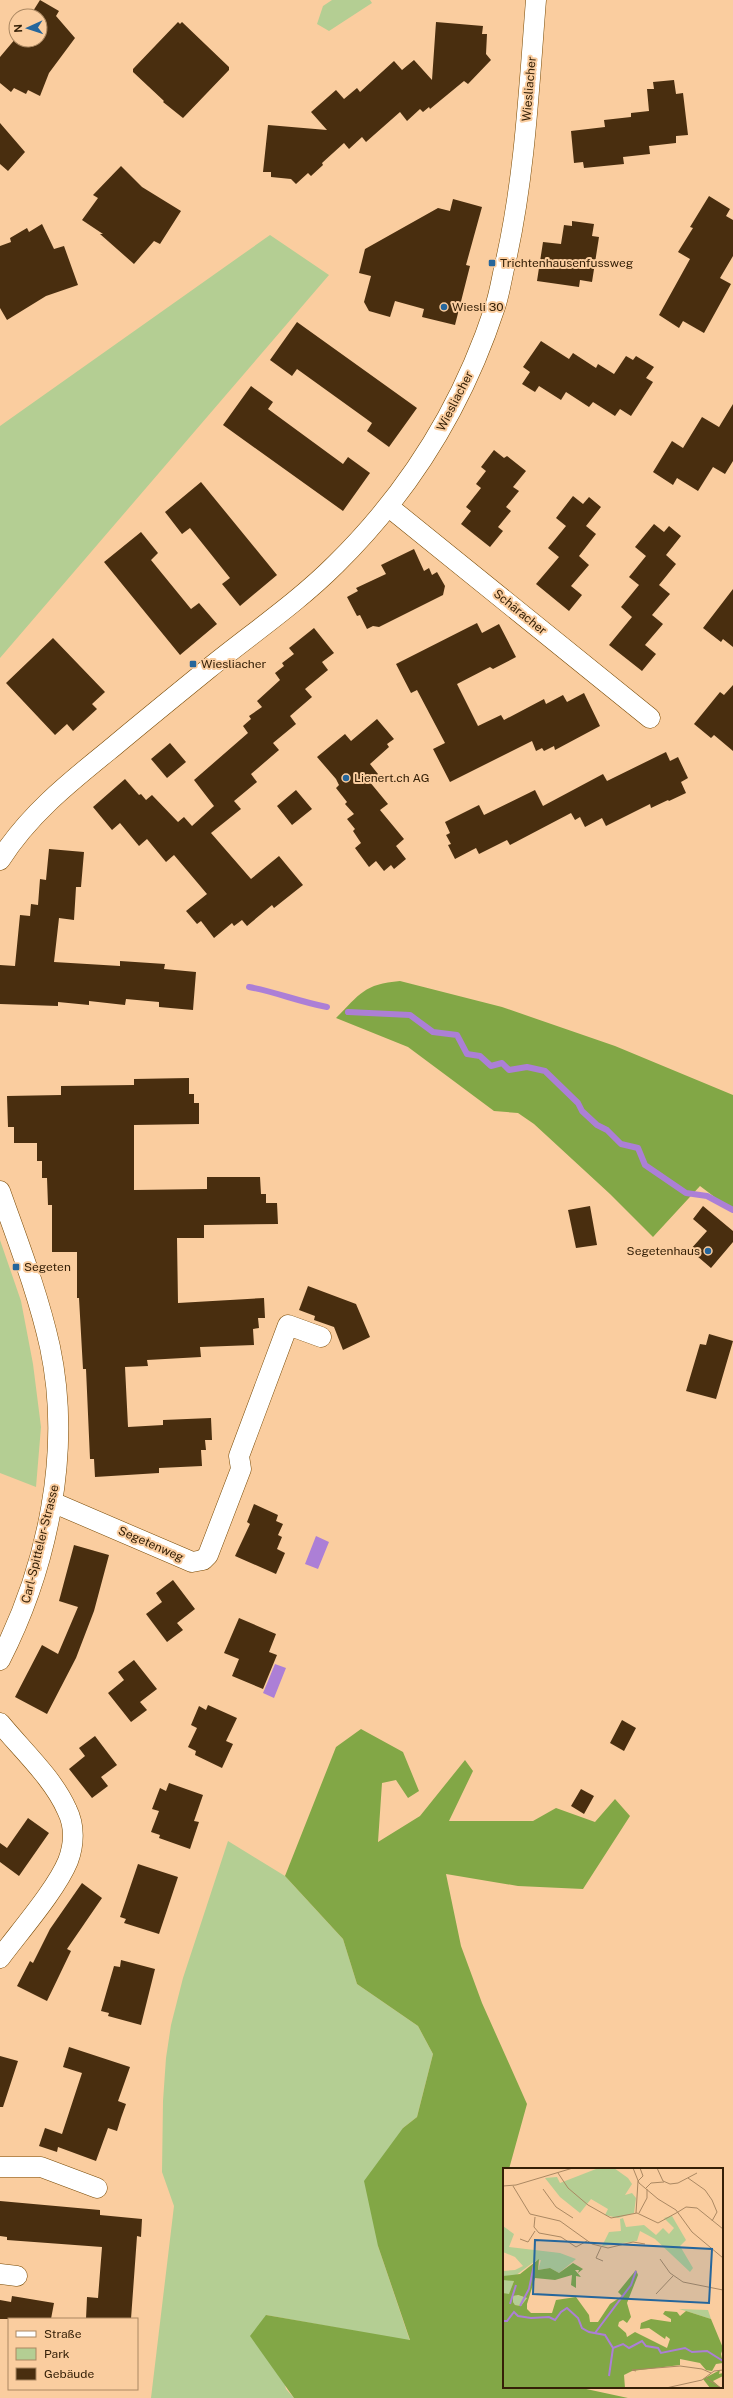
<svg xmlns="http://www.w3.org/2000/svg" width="733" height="2398" viewBox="0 0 733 2398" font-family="'Public Sans',sans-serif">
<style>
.green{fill:#b4ce93}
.forest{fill:#82a746}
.water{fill:#ac7fd6}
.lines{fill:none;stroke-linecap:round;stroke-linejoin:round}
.stream{stroke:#ac7fd6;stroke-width:6}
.building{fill:#492e0f}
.minor-casing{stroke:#784903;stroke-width:21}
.minor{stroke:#fff;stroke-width:20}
.poi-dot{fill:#25669c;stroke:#facd9f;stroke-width:1.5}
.labels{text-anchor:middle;stroke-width:4;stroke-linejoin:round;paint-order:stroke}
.street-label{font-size:12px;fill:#352007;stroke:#facd9f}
.poi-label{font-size:12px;fill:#352007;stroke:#facd9f;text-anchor:start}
.inset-river{fill:none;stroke:#ac7fd6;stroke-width:2}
.inset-road{fill:none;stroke:#ab8862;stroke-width:1}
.view{fill:#25669c;fill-opacity:0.15;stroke:#25669c;stroke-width:2}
.inset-edge{fill:none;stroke:#352007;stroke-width:2}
</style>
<rect width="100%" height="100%" fill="#facd9f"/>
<path class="green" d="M332 0H370L372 3 329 31 317 24 323 6Z
M270 235 329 275 0 658V426Z
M0 1240 21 1301 33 1364 41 1427 36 1487 0 1473Z
M228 1841 285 1876 343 1939 357 1984 418 2026 433 2054 417 2117 403 2128 378 2246 410 2341 266 2315 286 2389 294 2398H151L174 2206 162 2172 163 2101 166 2058 171 2025 183 1978Z"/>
<path class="forest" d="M400 981 502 1007 615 1046 733 1095V1211L700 1186 653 1237 610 1194 534 1124 518 1113 494 1111 408 1047 336 1018C360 994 364 984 400 981Z
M361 1729 403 1752 419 1791 408 1798 396 1780 382 1783 378 1842 420 1816 465 1760 473 1771 449 1821H533L556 1808 595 1822 615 1799 630 1816 583 1889 518 1886 446 1874 461 1946 482 2003 527 2104 509 2169H504V2387H577L628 2398H294L250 2336 266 2315 410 2340 378 2246 364 2181 403 2128 417 2117 433 2054 418 2026 357 1984 343 1939 285 1876 336 1747Z"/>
<path class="water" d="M316 1536 329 1542 318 1569 305 1564Z
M275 1664 286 1668 274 1698 263 1693Z"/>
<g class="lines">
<path class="stream" d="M249 987C276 992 300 1002 327 1007
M348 1012 410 1015 433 1032 457 1035 467 1054 480 1056 491 1066 502 1063 509 1070 527 1067 545 1071 578 1103 582 1111 597 1125 607 1130 621 1144 638 1148 645 1165 686 1193 707 1196 733 1210"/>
</g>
<path class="building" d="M40 0 59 11 56 16 75 38 49 73 40 96 28 90 26 94 14 88 11 92 0 83V57L16 38V40H40V16H30Z
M178 22 180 24 182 22 229 67V70L183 118 163 102 164 101 133 72V69Z
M436 22 483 26 482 34H487L486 54 491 60 468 84 464 81 430 109 429 107 423 112 420 109 407 121 400 112 366 142 362 137 349 149 344 143 322 163 323 165 311 176 308 173 296 184 291 179 271 177V172H263L268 125 327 130 311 112 336 90 344 99 357 88 360 92 394 61 402 70 414 60 432 80Z
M674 80 676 94 683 93 688 135 676 136V143L649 146 650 154 623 157 624 164 584 168 583 162 574 163 571 131 605 127 604 120 631 117V113L649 111 647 89H654L653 82Z
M0 123 25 152 8 171 0 164Z
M121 166 142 187 181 211 160 244 154 241 134 264 100 234H103L82 220 98 198 93 195Z
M709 196 730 209 726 216 733 220V256L720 278 731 284 704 333 683 321 679 328 659 315 690 259 678 252 693 228 690 227Z
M453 199 482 207 466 265 470 266 455 325 422 317 424 309 395 301 390 317 369 311 364 302 371 276 359 273 365 249 438 208 450 211Z
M572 221 594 224 592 236 599 237 592 282 580 280 579 287 537 281 543 242 561 244 564 225 572 226Z
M42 224 54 249 64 246 78 285 46 296 7 320 0 308V246L11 242 10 238 27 228 29 232Z
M297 322 417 408 389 447 367 431 372 423 297 369 292 376 270 360Z
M541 341 569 359 573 353 596 368 598 364 614 374 626 356 633 360 636 356 654 367 646 378 653 382 631 416 620 409 615 416 593 402 589 407 566 392 561 400 539 386 535 392 522 384 530 372 523 367Z
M251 386 273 402 268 409 343 464 348 457 370 473 343 511 223 425Z
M733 404V461L725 474 713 467 698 491 677 478 673 485 653 472 672 441 683 448 702 417 719 427Z
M494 450 504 458 507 456 526 471 513 487 519 491 506 507 511 511 498 527 503 531 490 547 461 524 471 511 466 507 481 488 476 484 486 471 481 467Z
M201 482 277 575 240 606 222 584 230 578 190 528 182 534 165 512Z
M573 496 583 504 589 497 601 507 586 526 596 534 579 556 589 565 571 586 582 595 569 611 536 584 559 557 548 548 566 526 556 518Z
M654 524 664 532 669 526 681 536 666 555 676 564 659 585 670 594 652 615 663 624 645 645 656 654 642 671 609 645 632 617 621 607 639 585 629 577 646 556 635 547Z
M141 532 158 553 151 560 191 609 199 603 217 624 180 655 104 562Z
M414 549 424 571 429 568 432 575 437 572 445 586 443 595 379 627 373 626 367 629 360 615 357 616 347 597 358 591 356 588 386 574 381 565Z
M733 589V647L723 639 721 642 703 628Z
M477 623 482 633 499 624 516 657 493 669 490 667 457 684 478 726 501 715 504 720 544 699 546 704 563 695 567 702 584 693 600 726 555 750 554 746 544 751 542 748 536 751 532 741 450 782 433 749 445 743 417 690 411 693 396 664Z
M314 628 334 653 322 662 328 670 305 689 312 697 290 716 296 724 273 743 279 750 251 774 257 782 234 801 241 809 211 833 251 879 279 856 303 885 274 908 272 905 247 926 242 920 234 926 232 923 214 938 201 921 197 924 186 911 207 894 174 855 166 862 147 839 139 846 120 823 112 830 93 807 125 779 139 795 141 794 146 800 152 795 178 822 184 817 192 826 214 806 194 780 248 733 243 726 251 719 249 716 262 707 257 701 280 680 275 673 284 666 282 663 294 654 289 648Z
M53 638 105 692 92 704 97 709 73 731 67 724 55 735 6 683Z
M733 685V751L714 735 711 738 694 724 720 692 724 695Z
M377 719 394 739 387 744 389 747 370 764 378 774 369 781 388 804 380 810 404 839 396 846 406 859 394 869 391 865 384 871 376 861 369 867 355 848 361 843 353 831 355 829 347 819 354 814 345 804 347 802 336 788 339 785 336 779 317 757 345 734 351 741Z
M170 743 186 762 167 778 151 759Z
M666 752 670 761 678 757 688 778 681 782 686 793 669 801 668 800 651 808 650 804 606 826 602 818 585 827 580 817 575 820 571 813 510 845 507 840 479 854 476 848 455 859 448 845 451 844 446 835 450 833 445 822 479 805 484 815 535 790 543 806 603 774 607 781Z
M296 790 312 809 292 825 277 806Z
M49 849 84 852 81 887H76L74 920 59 918 54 962 120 966V961L165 964 164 969 196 972 193 1010 159 1007V1002L126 999 125 1005 89 1001V1005L58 1002V1006L0 1004V965L15 966 20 915 30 916 31 904 38 905 40 879 46 880Z
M189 1078V1094H194V1103H199V1124L134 1125V1190L207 1189V1177H260L261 1194H266V1203H277L278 1224 204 1225V1238H177L178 1303 264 1298 265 1318H258L259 1328 253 1329 254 1345 200 1347 201 1357 147 1360 148 1366 125 1367 128 1427 163 1425V1420L211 1418 212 1440H205L206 1450H201L202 1466 159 1468V1473L95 1477 94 1459H90L86 1369H83L79 1298H77V1252H52V1205H48L47 1178H42V1161H37V1143H14V1127H8L7 1096 61 1095V1086L134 1085V1079Z
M590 1206 597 1245 576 1248 568 1210Z
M703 1206 733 1231V1242L711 1268 690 1250 707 1231 693 1219Z
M308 1286 356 1304 370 1337 343 1350 334 1327 314 1320 315 1316 299 1310Z
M709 1334 733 1341 716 1399 686 1391 700 1344 706 1345Z
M254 1504 278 1515 276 1521 283 1524 278 1535 282 1537 277 1549 285 1553 276 1574 235 1556 250 1524 247 1522Z
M74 1545 109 1555 94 1611 76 1658 47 1714 15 1697 42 1645 58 1654 78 1607 59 1601Z
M173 1580 195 1609 177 1623 183 1630 167 1642 146 1614 162 1602 156 1593Z
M239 1618 276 1634 269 1652 277 1655 263 1689 232 1676 239 1659 224 1653Z
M134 1660 157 1689 140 1702 147 1710 131 1722 108 1693 124 1680 118 1672Z
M208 1705 237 1718 226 1741 233 1744 222 1768 195 1755 196 1751 188 1747 197 1728 191 1725 199 1706 206 1710Z
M622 1720 636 1728 624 1751 610 1743Z
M95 1736 117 1765 101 1777 108 1786 92 1798 69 1769 85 1756 79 1748Z
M169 1783 203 1795 194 1821 199 1822 190 1849 159 1838 160 1835 151 1832 159 1811 152 1809 160 1788 166 1791Z
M581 1789 594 1796 584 1814 571 1806Z
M28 1818 49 1833 19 1876 0 1862V1843L7 1848Z
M138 1864 178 1877 159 1934 124 1923 126 1919 120 1917Z
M82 1883 102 1898 67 1949 71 1951 47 2001 17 1986 30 1961 33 1963 50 1929Z
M121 1960 155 1969 141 2025 108 2016 109 2013 101 2011 114 1966 120 1967Z
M69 2047 130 2067 118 2101 126 2104 121 2118 117 2131 108 2128 96 2161 58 2147 57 2152 39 2146 45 2128 62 2134 82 2073 63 2067Z
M0 2056 18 2061 3 2107H0Z
M0 2201 100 2210V2215L142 2219 141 2237 137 2236 131 2319H86L87 2297 98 2298 102 2247 7 2240V2237L0 2236Z
M12 2296 54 2303 51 2319H0V2300L11 2302Z"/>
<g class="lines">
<defs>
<path id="minor" d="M389 507 650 718
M0 860C29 814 71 781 113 747 144 721 176 695 208 669 251 634 297 603 336 564 409 492 463 405 495 307 500 292 502 276 506 260 525 175 529 87 536 0
M0 1191C18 1242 38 1293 50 1347 72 1451 48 1566 0 1660
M52 1502 192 1562 203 1560 208 1555 241 1469 239 1456 288 1325 321 1337
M0 1723C22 1750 53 1778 67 1810 75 1826 74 1845 68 1861 56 1890 20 1931 0 1958
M0 2167H41L97 2188
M0 2274 17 2276"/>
</defs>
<use href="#minor" class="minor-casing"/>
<use href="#minor" class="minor"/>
</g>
<g class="poi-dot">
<rect x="488" y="259" width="8" height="8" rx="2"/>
<circle cx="444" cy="307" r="4"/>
<rect x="189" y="660" width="8" height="8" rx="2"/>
<circle cx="346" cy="778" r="4"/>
<circle cx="708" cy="1251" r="4"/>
<rect x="12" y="1263" width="8" height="8" rx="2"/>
</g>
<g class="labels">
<g class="street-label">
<text transform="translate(529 89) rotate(-85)" y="4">Wiesliacher</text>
<text transform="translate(455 401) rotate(-63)" y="4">Wiesliacher</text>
<text transform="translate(520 612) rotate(39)" y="4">Schäracher</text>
<text transform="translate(40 1544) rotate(-76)" y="4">Carl-Spitteler-Strasse</text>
<text transform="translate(151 1544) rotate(24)" y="4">Segetenweg</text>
</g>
<g class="poi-label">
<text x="500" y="267">Trichtenhausenfussweg</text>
<text x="452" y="311">Wiesli 30</text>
<text x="201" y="668">Wiesliacher</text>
<text x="354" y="782">Lienert.ch AG</text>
<text x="700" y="1255" text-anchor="end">Segetenhaus</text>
<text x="24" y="1271">Segeten</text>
</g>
</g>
<g transform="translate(503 2168)">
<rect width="220" height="220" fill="#facd9f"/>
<path d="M111 0 125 10 129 16 122 27 129 25 133 30 131 45 115 50 102 47 105 41 88 31 77 45 57 29 42 10 54 9 57 15 93 1ZM169 48 183 72 177 78 190 100 187 104 152 71 137 63 134 73 99 78 106 64 118 63 117 51 120 50 123 59 141 57 153 67 160 60 166 66 171 60 161 50ZM0 58 11 66 6 79 57 85 73 91 56 105 47 100 35 102 38 92 32 93 12 108H0V103L12 102 20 98 12 89 0 84ZM4 111 11 113 6 127 0 125V112ZM14 127 24 130 18 138 12 137 10 134V128ZM176 141 205 142 208 151 183 143Z" fill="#b4ce93"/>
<path d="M36 91 35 102 47 100 56 105 70 95 80 101 75 105 76 102H72L78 109 73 108V120L68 117 69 107 52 112 32 110 24 136V141L28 145H49L53 132 73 129 86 147 87 154H95L107 136 119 128 115 124 133 102 135 107 124 135 128 149 124 155 120 152 116 154 115 158 123 165 124 169 132 164 164 180 167 171 163 168 162 171 146 160 137 161 138 155 148 151 168 154V151L160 146 162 143 174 144 177 148 183 143 208 151 220 180 218 186 220 195 213 196 209 203 203 202 197 195 177 191V197L129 203 121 207 122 220H0V125L6 126 11 113 0 112V108L17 106ZM15 127 24 130 18 138 12 137 10 134V128ZM217 202 216 206 220 205V208L210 213 218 220H207L200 211Z" fill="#82a746" fill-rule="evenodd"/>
<path class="inset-river" d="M7 136 13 117M17 138 26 121 31 97M0 153H4L11 144 15 148 28 150 46 149 52 152 58 144 64 140 75 150 79 160 86 164 102 167 110 180 120 176 126 180 139 173 143 178 155 180 158 185 182 180 189 184 204 183 220 193M92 165 128 117 133 103M106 208 110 180"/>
<path class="inset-road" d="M130 0 136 15 155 31 173 42 189 64 220 90M154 0 160 13 167 16 175 15 194 5M55 5 65 20 85 37 108 50 134 45 155 55 175 44M185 10 202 22 209 32 214 44 209 53M135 13 140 8 137 0M0 18 13 17 70 0M10 18 27 46 57 53 89 76 105 80 130 74 142 76M143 20 148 15 161 14M40 21 53 39 70 50M175 44 183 39 194 40 220 61M133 45 135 13M136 45 144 30V21M32 49 31 59 36 65 58 69 73 79 84 73M17 71 25 74 32 63M98 79 93 90 100 93M157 91 167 105 180 114 220 122M153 126 170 108M133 203 129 202 177 198 199 201 208 205M203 210 218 220M163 220 199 212 211 203 220 202"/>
<path class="view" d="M32 72 209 81 206 135 30 126Z"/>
<rect width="220" height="220" class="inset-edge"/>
</g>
<rect x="8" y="2318" width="130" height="72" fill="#facd9f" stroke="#ab8862"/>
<rect x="16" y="2331" width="20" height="6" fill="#ffffff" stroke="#ab8862"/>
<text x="44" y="2338" font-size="12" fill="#352007">Straße</text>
<rect x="16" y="2348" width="20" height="12" fill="#b4ce93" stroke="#ab8862"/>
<text x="44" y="2358" font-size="12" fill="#352007">Park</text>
<rect x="16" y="2368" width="20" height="12" fill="#492e0f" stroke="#ab8862"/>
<text x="44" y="2378" font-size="12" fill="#352007">Gebäude</text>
<g transform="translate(28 28) rotate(267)"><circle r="19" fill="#facd9f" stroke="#ab8862"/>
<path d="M0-3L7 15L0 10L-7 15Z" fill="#25669c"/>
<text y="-6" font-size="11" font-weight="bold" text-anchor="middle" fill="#352007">N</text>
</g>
</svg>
